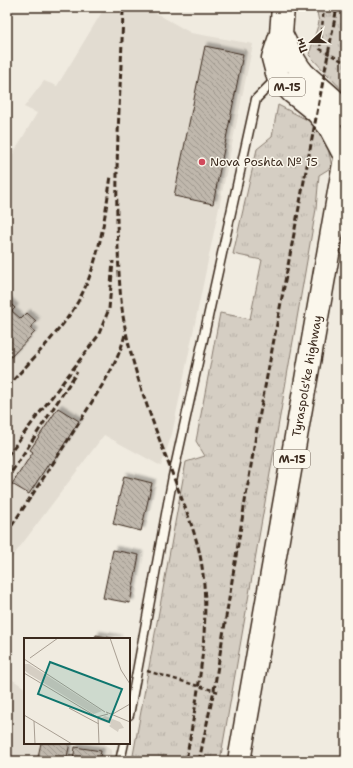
<svg xmlns="http://www.w3.org/2000/svg" width="353" height="768" viewBox="0 0 353 768" font-family="'Shantell Sans',sans-serif">
<style>
.built{fill:#e2dcd1}
.grass{fill:url(#grass-tufts);stroke:#887c70}
.building{fill:url(#building-back-hatch);stroke:#3b2a1e;filter:url(#shadow)}
.lines{fill:none;stroke-linecap:round;stroke-linejoin:round}
.service-casing{stroke:#3b2a1e;stroke-width:11}
.primary-casing{stroke:#3b2a1e;stroke-width:25}
.path{stroke:#3b2a1e;stroke-width:2.5;stroke-dasharray:4 3;stroke-linecap:butt}
.service{stroke:#fbf7ec;stroke-width:8}
.primary{stroke:#fbf7ec;stroke-width:22}
.rail{stroke:#3b2a1e;stroke-width:3;stroke-dasharray:6 3;stroke-linecap:butt}
.poi-dot{fill:#d1495b;stroke:#fbf7ec;stroke-width:1.5}
.labels{text-anchor:middle;stroke-width:3;stroke-linejoin:round;paint-order:stroke}
.shield{fill:#fbf7ec;stroke:#75685c;stroke-width:1}
.shield-label{font-size:11px;font-weight:bold;fill:#3b2a1e}
.poi-label{font-size:12px;fill:#3b2a1e;stroke:#fbf7ec;text-anchor:start}
.street-label{font-size:12px;fill:#3b2a1e;stroke:#fbf7ec}
.inset-road{fill:none;stroke:#a89e92;stroke-width:1}
.view{fill:#0f766e;fill-opacity:0.15;stroke:#0f766e;stroke-width:2}
.inset-edge{fill:none;stroke:#3b2a1e;stroke-width:2}
</style>
<defs>
<pattern id="grass-tufts" width="24" height="20" patternUnits="userSpaceOnUse"><rect width="24" height="20" fill="#d5cec3"/><path d="M3 7l-1-3M5 7V3M7 7l1-3M15 17l-1-3M17 17v-4M19 17l1-3" fill="none" stroke="#b8b1a7"/></pattern>
<pattern id="building-back-hatch" width="6" height="6" patternUnits="userSpaceOnUse"><rect width="6" height="6" fill="#c0b8ad"/><path d="M-1 5l2 2M0 0l6 6M5-1l2 2" fill="none" stroke="#9d968c"/></pattern>
<filter id="shadow"><feDropShadow dx="3.5" dy="-3.5" stdDeviation="1" flood-color="#0004"/></filter>
</defs>
<rect width="100%" height="100%" fill="#f0ebe0"/>
<filter id="ink" filterUnits="userSpaceOnUse"><feTurbulence type="fractalNoise" baseFrequency=".025" numOctaves="2"/><feDisplacementMap in="SourceGraphic" scale="8" xChannelSelector="R" yChannelSelector="G"/><feConvolveMatrix kernelMatrix="1 2 1 2 8 2 1 2 1" color-interpolation-filters="sRGB"/></filter>
<g filter="url(#ink)">
<path class="built" d="M105 7H145L191 33 253 44 172 434 161 466 104 435 7 564V164L37 113 24 107 44 81 57 86Z
M7 676 25 688V743H103L112 750 110 761H7Z"/>
<path class="grass" d="M316 7H346V94L309 55 319 22Z
M278 105 319 126 326 138 332 167 319 175 316 209 220 761H132L186 462 205 456 196 441 220 313 250 319 262 260 233 254 257 149 272 137Z"/>
<path class="building" d="M205 46 243 54 213 204 174 196Z
M7 300 15 308 12 311 21 319 27 313 36 321 30 328 35 332 7 361Z
M58 408 79 421 51 465 49 463 29 494 12 484 33 452 30 450Z
M124 476 152 483 141 531 113 524Z
M113 550 139 555 130 603 103 598Z
M96 635 118 639H95Z
M41 743H70L66 761H37Z
M75 747 101 751 99 761H73Z"/>
<g class="lines">
<defs>
<path id="service" d="M129 715 173 476 256 99 278 77
M120 761 124 743"/>
<path id="primary" d="M283 7 281 34 273 58 278 77 292 92 317 112 329 126 345 156
M281 34C288 47 293 62 303 73 317 87 335 98 346 115
M239 761 346 152"/>
</defs>
<use href="#service" class="service-casing"/>
<use href="#primary" class="primary-casing"/>
<path class="path" d="M324 7 320 49 346 63
M147 671 219 692"/>
<use href="#service" class="service"/>
<use href="#primary" class="primary"/>
<path class="rail" d="M123 10C121 89 114 168 118 248 119 276 120 305 126 332 137 386 159 437 178 489 186 510 195 532 200 555 213 619 197 697 186 761
M7 387C31 360 66 327 82 294 100 258 105 215 111 176
M7 456 98 336 109 309 113 261
M7 479 77 372
M7 533C35 490 64 448 90 405 104 382 119 361 125 334
M199 761 214 690 257 429 337 7"/>
</g>
</g>
<circle class="poi-dot" cx="202" cy="162" r="4"/>
<g class="labels">
<g class="shield">
<rect x="269" y="78" width="36" height="18" rx="3"/>
<rect x="274" y="450" width="36" height="18" rx="3"/>
</g>
<g class="shield-label">
<text x="287" y="91">М-15</text>
<text x="292" y="463">М-15</text>
</g>
<g class="poi-label">
<text x="210" y="166">Nova Poshta № 15</text>
</g>
<g class="street-label">
<text transform="translate(307 376) rotate(-80)" y="4">Tyraspols'ke highway</text>
</g>
</g>
<g transform="translate(24 638)">
<rect width="106" height="106" fill="#f0ebe0"/>
<path d="M0 26H5L78 73 70 76 5 36 0 32ZM81 78 96 84 100 90 95 91 94 94 85 88 87 86 75 82Z" fill="#d5cec3"/>
<path class="inset-road" d="M86 0 97 32 106 46M6 20 34 0M0 21 81 74M0 35 73 79 84 76M45 70 75 86M82 74 106 84M0 77 48 106M87 77 106 66M74 79 75 106M10 83 11 106"/>
<path class="view" d="M26 24 98 51 85 84 14 56Z"/>
<rect width="106" height="106" class="inset-edge"/>
</g>
<rect width="353" height="768" fill="none" stroke="#fbf7ec" stroke-width="24"/>
<rect x="12" y="12" width="329" height="744" fill="none" stroke="#3b2a1e" stroke-width="1.5" filter="url(#ink)"/>
<g transform="translate(311 42) rotate(249)" stroke="#fbf7ec" stroke-width="3" paint-order="stroke">
<path d="M0-3L7 15L0 10L-7 15Z" fill="#3b2a1e"/>
<text y="-6" font-size="11" font-weight="bold" text-anchor="middle" fill="#3b2a1e">Пн</text>
</g>
</svg>
